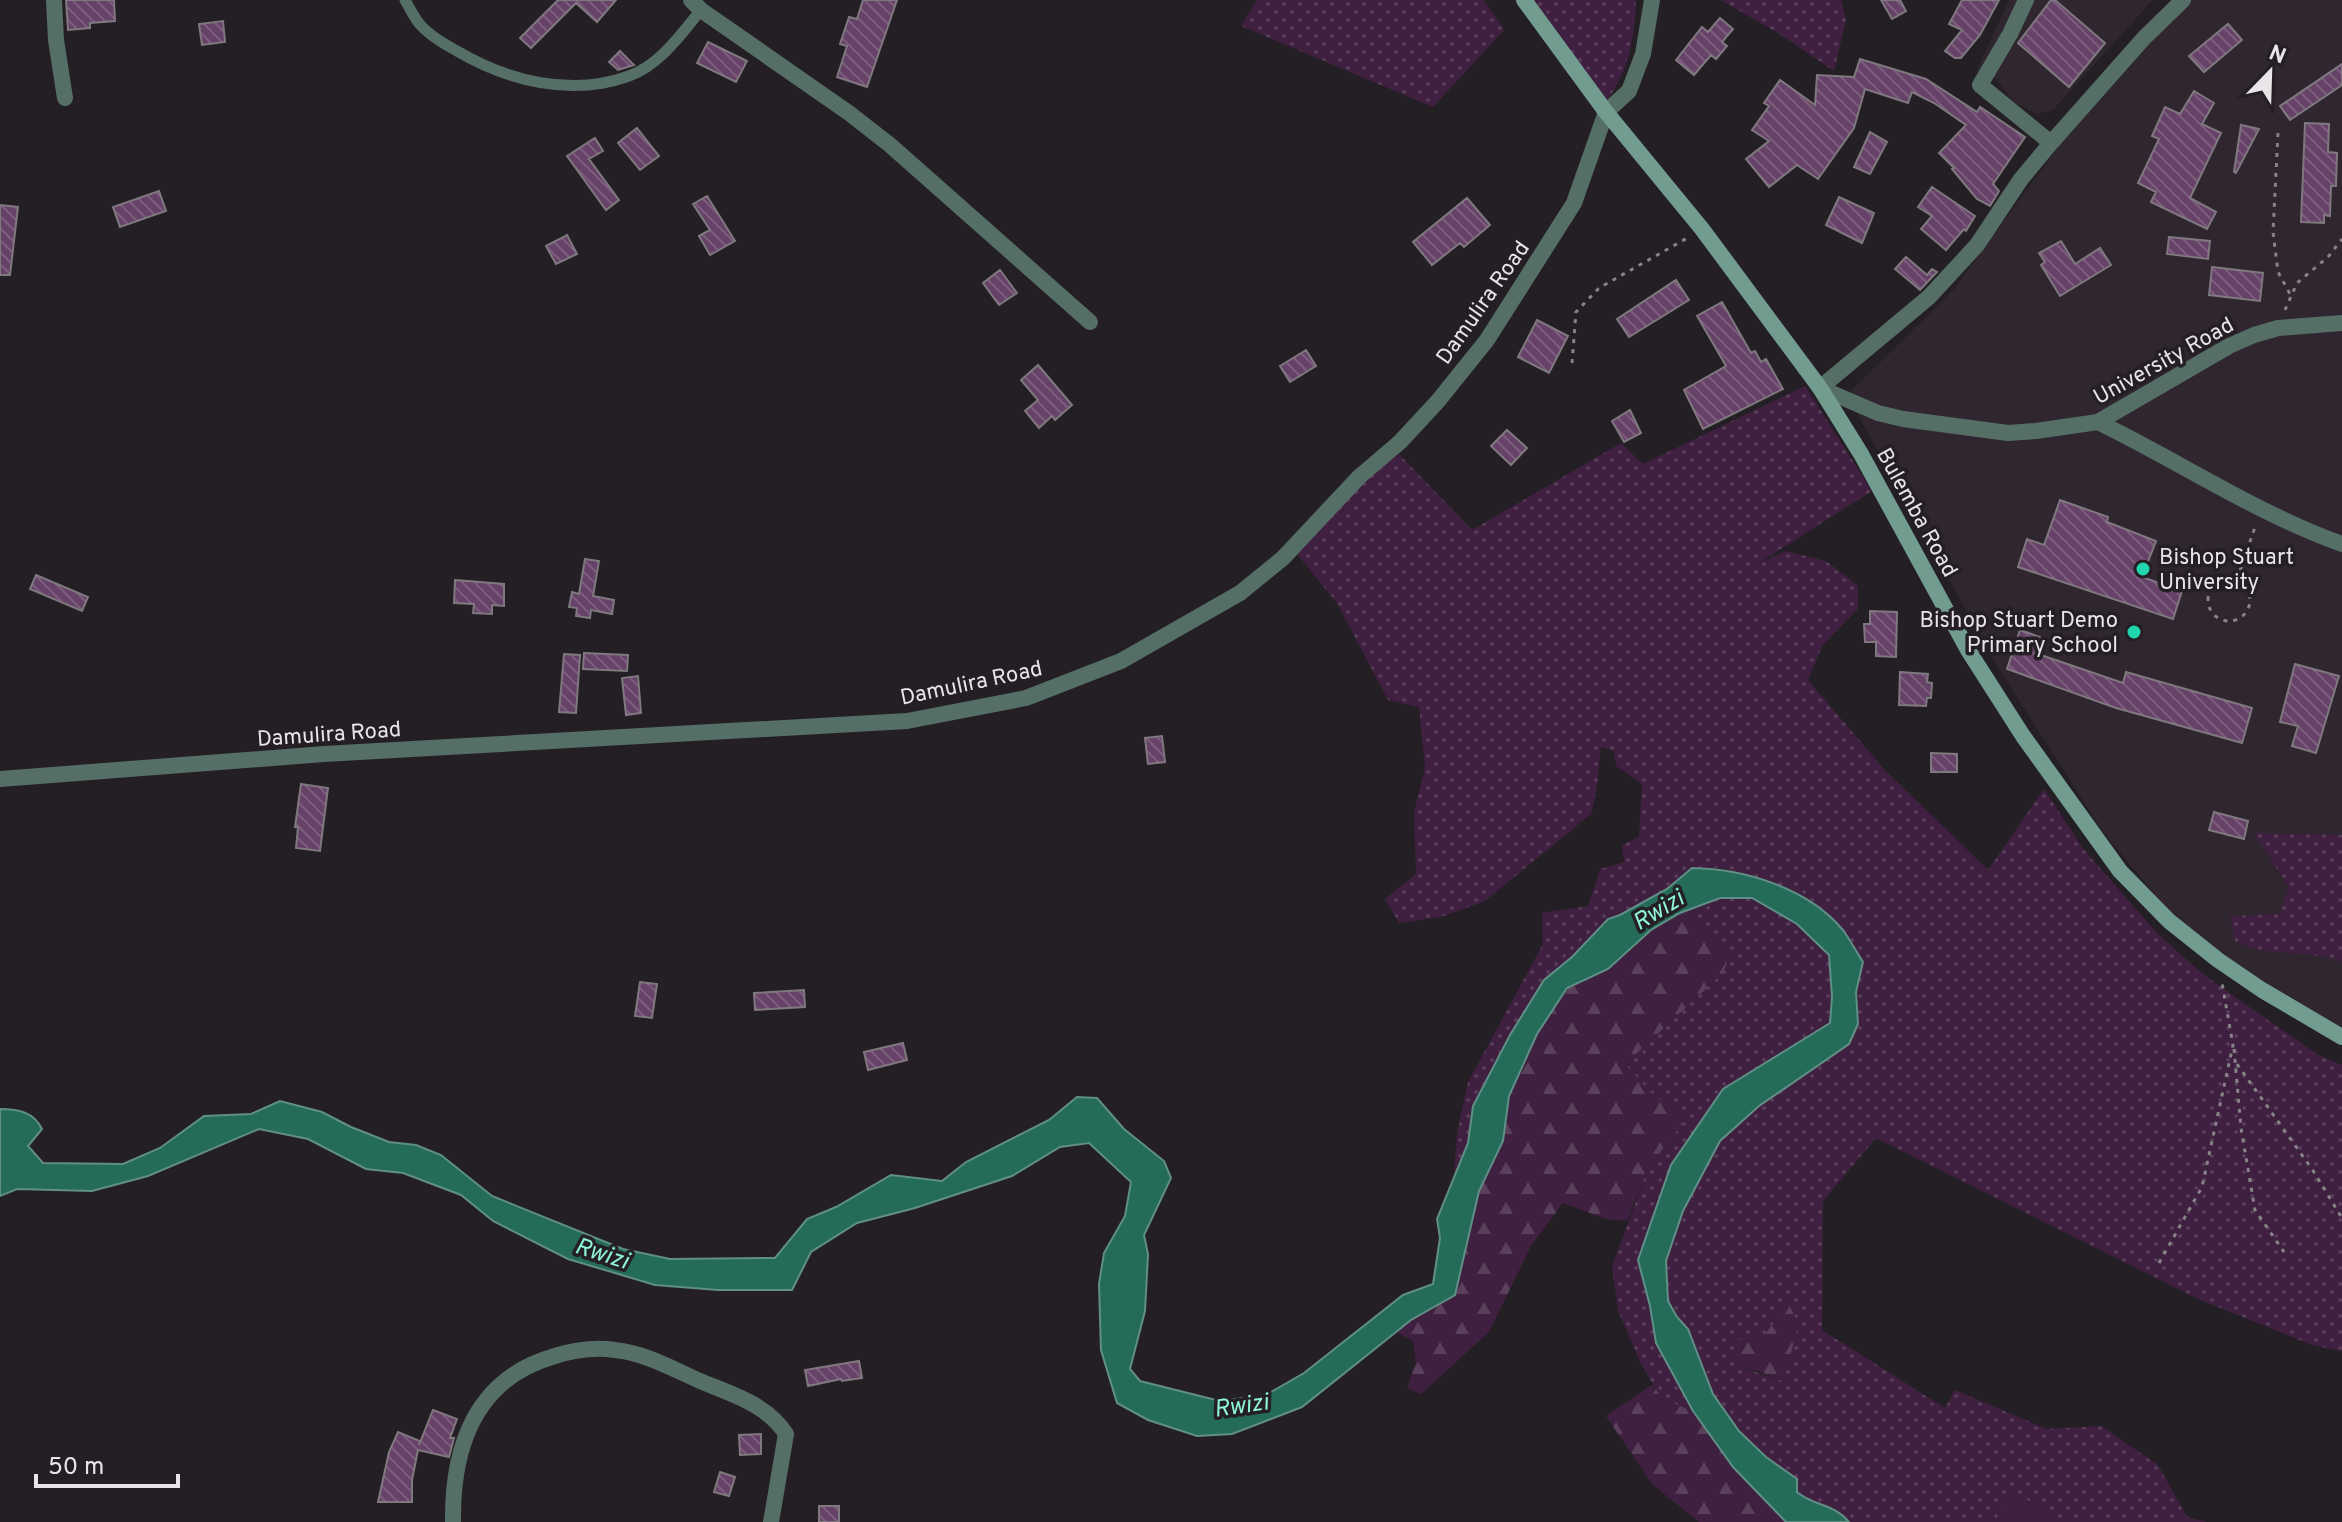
<svg xmlns="http://www.w3.org/2000/svg" width="2342" height="1522" viewBox="0 0 2342 1522" font-family="Overpass,sans-serif">
<style>
.built{fill:#2f262f}
.grass{fill:url(#grass-dots);fill-rule:evenodd}
.forest{fill:url(#forest-firs)}
.pitch{fill:#3f2040}
.water{fill:#256b5a;stroke:#608f85;stroke-width:2}
.building{fill:url(#building-back-hatch);stroke:#7f797f;stroke-width:2}
.lines{fill:none;stroke-linecap:round;stroke-linejoin:round}
.path{stroke:#878387;stroke-width:3;stroke-dasharray:4 6;stroke-linecap:butt}
.service{stroke:#556f67;stroke-width:11}
.minor{stroke:#556f67;stroke-width:16}
.tertiary{stroke:#556f67;stroke-width:16}
.secondary{stroke:#719c8f;stroke-width:16}
.poi-dot{fill:#22d5af;stroke:#241f24;stroke-width:3}
.labels{text-anchor:middle;stroke-width:7;stroke-linejoin:round;paint-order:stroke}
.street-label{font-size:22px;fill:#e8e4e8;stroke:#241f24}
.poi-label{font-size:22px;fill:#e8e4e8;stroke:#241f24;text-anchor:start}
.water-label{font-size:24px;font-style:italic;fill:#8ff5d8;stroke:#241f24}
</style>
<defs>
<pattern id="grass-dots" width="8" height="8" patternUnits="userSpaceOnUse" patternTransform="scale(2)"><rect width="8" height="8" fill="#3f2040"/><path d="M2 2h.1M6 6h.1" fill="none" stroke="#5b405c" stroke-width="1.8" stroke-linecap="round"/></pattern>
<pattern id="forest-firs" width="22" height="20" patternUnits="userSpaceOnUse" patternTransform="scale(2)"><rect width="22" height="20" fill="#3f2040"/><path d="M5 1l3.5 6h-7zM16 11l3.5 6h-7z" fill="#5b405c"/></pattern>
<pattern id="building-back-hatch" width="6" height="6" patternUnits="userSpaceOnUse" patternTransform="scale(2)"><rect width="6" height="6" fill="#674268"/><path d="M-1 5l2 2M0 0l6 6M5-1l2 2" fill="none" stroke="#7d5d7e"/></pattern>
</defs>
<rect width="100%" height="100%" fill="#241f24"/>
<path class="built" d="M2009 0H2153L2053 110 2037 114 2015 103 1995 78 1977 70Z
M2190 0H2342V1038L2184 930 2103 832 1997 666 1859 417 1849 393 1953 290 2059 146Z"/>
<path class="grass" d="M1257 0H1484L1504 30 1433 107 1241 26Z
M1521 0H1636C1634 42 1629 69 1605 104Z
M1720 0H1841L1846 20 1834 71 1778 33Z
M1805 386 1872 491 1757 564 1786 551 1826 561 1858 586V609L1822 646 1808 680 1883 768 1988 870 2044 789 2084 850 2158 934 2204 975 2318 1055 2342 1065V1351L2312 1345 2198 1299 1876 1138 1823 1201 1822 1330 1945 1408 1955 1390 2047 1429 2101 1426 2158 1465 2187 1517 2207 1522H2063L2013 1492 1994 1522H1849C1835 1504 1813 1506 1797 1492V1479L1766 1457 1739 1431 1713 1394 1684 1325 1668 1301 1666 1261 1683 1211 1720 1141 1759 1106 1849 1044 1858 1024 1856 992 1863 961 1747 875 1721 868H1693L1667 889 1620 915 1608 919 1572 957 1544 980 1510 1035 1473 1106 1468 1143 1454 1174 1457 1133 1468 1082 1543 944 1542 913 1588 906 1600 869 1624 862 1622 845 1639 837 1642 784 1616 766 1614 751 1601 747 1597 787 1591 814 1485 901 1441 917 1399 923 1385 899 1416 874 1414 812 1425 768 1419 707 1388 700 1337 603 1296 553 1395 450 1472 530 1621 443 1643 464ZM1788 1304 1783 1381 1741 1367Z
M2254 833 2342 835V962C2305 948 2270 959 2235 941L2230 916 2279 914 2289 887Z
M1720 898H1752L1797 924 1829 955 1832 997 1830 1023 1723 1089 1671 1165 1638 1260 1650 1306 1656 1343 1693 1411 1662 1399 1641 1364 1618 1310 1612 1267 1648 1168 1685 1120 1668 1103 1655 1097 1624 1064 1676 1017 1708 926 1680 913Z"/>
<path class="forest" d="M1680 913 1708 926 1732 950 1723 973 1625 1064 1655 1097 1668 1103 1685 1120 1648 1168 1627 1221 1606 1219 1563 1203 1531 1246 1489 1332 1421 1394 1407 1388 1416 1362 1413 1341 1396 1332 1411 1320 1455 1295 1479 1191 1503 1141 1509 1096 1537 1034 1567 988 1608 969 1651 930Z
M1788 1303 1799 1324 1783 1381 1758 1371 1741 1367 1733 1357 1739 1339 1763 1337Z
M1653 1384 1662 1399 1693 1411 1733 1467 1786 1522H1699L1652 1484 1606 1416Z"/>
<path class="pitch" d="M2013 1491 2063 1522H1994Z"/>
<path class="water" d="M1692 868C1745 869 1808 888 1843 930 1850 940 1856 951 1863 962L1856 992 1858 1024 1849 1044 1759 1106 1720 1141 1683 1211 1666 1261 1668 1301 1677 1317 1688 1329 1713 1394 1739 1431 1766 1457 1797 1479V1492C1813 1506 1835 1504 1849 1522H1786L1733 1467 1693 1411 1656 1343 1650 1306 1638 1260 1671 1165 1723 1089 1830 1023 1832 997 1829 955 1797 924 1752 898H1720L1680 913 1651 930 1608 969 1567 988 1537 1034 1509 1096 1503 1141 1479 1191 1455 1295 1411 1320 1302 1407 1232 1434 1197 1436 1148 1420 1117 1403 1101 1350 1099 1284 1104 1253 1125 1216 1131 1182 1089 1143 1060 1147 1012 1176 915 1208 857 1223 811 1252 792 1290H718L655 1285 568 1259 493 1221 461 1195 403 1173 366 1169 308 1139 259 1129 148 1176 92 1191 17 1189 0 1196V1109C18 1109 34 1112 42 1129L28 1146 43 1163 123 1164 160 1148 204 1116 251 1114 280 1101 322 1112 351 1127 389 1142 416 1145 441 1155 492 1196 623 1249 670 1259 775 1258 807 1219 836 1207 891 1175 942 1181 966 1162 1049 1120 1077 1097 1097 1098 1124 1129 1164 1161 1171 1178 1144 1235 1148 1254 1145 1311 1130 1369 1140 1381 1220 1401 1266 1395 1304 1373 1403 1295 1433 1284 1440 1238 1437 1219 1468 1143 1473 1106 1510 1035 1544 980 1572 957 1608 919 1620 915 1667 889Z"/>
<path class="building" d="M66 0H114L115 21 90 23V28L68 30Z
M558 0H616L597 22 576 3 531 48 520 38Z
M863 0H897L867 87 837 77 847 46 840 44 849 17 857 19Z
M1881 0H1900L1906 11 1892 19Z
M1962 0H1999L1980 35 1961 58H1955L1945 51 1962 30 1949 24Z
M2051 0H2055L2105 43 2069 87 2018 43Z
M1720 18 1733 29 1722 42 1727 46 1716 59 1711 55 1694 75 1676 60 1702 27 1708 32Z
M223 21 225 42 202 45 199 24Z
M2228 24 2242 40 2204 72 2189 56Z
M708 42 747 61 736 82 697 63Z
M620 51 634 65 618 70 609 62Z
M1860 59 1926 79 1977 112 1980 107 2025 137 1993 184 1999 191 1990 206 1977 199 1952 169 1954 168 1939 153 1966 125 1934 103 1912 92 1908 103 1865 89 1854 128 1818 179 1797 165 1769 187 1746 159 1769 141 1752 130 1769 106 1764 103 1780 80 1815 105 1817 75 1854 77Z
M2342 64V85L2290 120 2280 106Z
M2194 91 2214 103 2202 124 2221 133 2190 198 2216 212 2207 229 2151 202 2156 192 2138 183 2159 139 2152 136 2165 107 2180 114Z
M2305 123 2329 124 2328 152 2337 153 2336 186H2331L2330 216 2324 215V223L2301 222Z
M2241 125 2259 129 2236 173 2234 172Z
M637 128 659 156 640 170 618 143Z
M1870 132 1887 142 1870 174 1854 167Z
M595 138 603 151 589 159 619 200 606 210 567 156Z
M1932 187 1975 216 1966 231 1964 229 1946 250 1921 229 1932 216 1918 207Z
M159 191 166 211 120 227 113 207Z
M707 196 735 241 710 255 699 236 710 230 693 204Z
M1839 197 1874 213 1862 243 1826 225Z
M1467 198 1490 225 1464 247 1460 243 1432 265 1413 242Z
M0 205 18 207 10 275H0Z
M567 235 577 254 556 264 546 246Z
M2169 237 2210 241 2208 259 2167 254Z
M2061 241 2075 264 2100 248 2111 265 2060 296 2041 265 2045 262 2039 253Z
M1906 257 1927 275 1932 269 1937 272 1920 290 1895 269Z
M2212 267 2263 273 2260 301 2209 295Z
M1000 270 1017 293 999 305 983 283Z
M1676 280 1689 300 1629 337 1617 319Z
M1722 302 1751 353 1755 351 1761 362 1766 359 1783 389 1703 429 1684 390 1726 366 1697 316Z
M1537 320 1568 336 1549 373 1518 357Z
M1306 350 1316 366 1290 382 1280 366Z
M1038 365 1072 405 1055 420 1052 416 1039 428 1025 411 1038 400 1021 380Z
M1630 410 1641 433 1624 442 1612 421Z
M1507 430 1527 448 1511 465 1491 446Z
M2060 500 2108 517 2107 522 2156 541 2142 577 2182 591 2173 619 2018 567 2027 539 2044 545Z
M585 559 599 561 593 596 614 600 612 614 591 610 590 618 576 616 577 608 569 607 572 592 579 594Z
M36 575 88 597 82 611 30 589Z
M455 580 504 584V606L492 605V614L473 613 474 604 454 603Z
M1870 611 1897 612 1896 657 1876 656V642H1865L1864 624H1870Z
M2020 630 2040 637 2035 653 2123 683 2126 672 2252 708 2242 743 2116 708 2007 669Z
M584 653 628 655 627 671 583 669Z
M564 654 580 655 576 713 559 712Z
M2295 664 2339 676 2316 753 2292 746 2298 726 2280 722Z
M1900 672 1928 674 1927 682 1932 683 1931 698H1927L1926 706 1899 705Z
M638 676 641 713 626 715 622 678Z
M1162 736 1165 762 1148 764 1145 738Z
M1931 753 1957 754V772H1931Z
M301 784 328 788 320 851 296 848 298 827H295Z
M2214 812 2248 821 2244 839 2209 830Z
M640 982 657 984 652 1018 635 1016Z
M804 990 805 1007 755 1010 754 993Z
M903 1043 907 1060 868 1070 864 1052Z
M859 1361 862 1378 842 1381 841 1379 808 1386 805 1370Z
M433 1410 457 1419 450 1438H454L449 1457 418 1450 412 1480V1502H378L389 1452 398 1432 420 1441 419 1445Z
M761 1434V1454L740 1455 739 1435Z
M720 1472 735 1477 729 1496 714 1492Z
M819 1506H839V1522H819Z"/>
<g class="lines">
<path class="path" d="M2278 133 2273 232 2278 272 2291 296
M2285 310 2297 283 2328 257 2342 239
M1572 363 1576 312 1599 288 1689 237
M2208 600a21 21 0 1 1 42 0a21 21 0 1 1-42 0Z
M2237 580 2255 527
M2234 1049 2241 1128 2255 1210 2284 1252
M2237 1064 2312 1169 2342 1218
M2159 1263 2202 1187 2233 1045 2222 983"/>
<path class="service" d="M405 0C409 7 413 15 418 22 427 34 444 44 457 51 508 81 571 97 629 76 660 65 681 34 701 10"/>
<path class="minor" d="M54 0 56 40 65 98
M691 0 701 10 849 113 890 145 1090 322
M2026 0 2010 34 1980 85 2051 143
M2183 0 2144 38 2051 143 2021 179 1977 245 1929 297 1820 388 1878 413 1903 419 2008 433 2036 431 2098 422 2229 346 2254 335 2278 328 2342 323
M2098 422C2180 462 2256 513 2342 544
M453 1522C452 1446 476 1378 555 1356 574 1350 594 1347 615 1350 645 1353 673 1369 700 1381 731 1394 767 1404 786 1434L771 1522"/>
<path class="tertiary" d="M0 779 324 754 907 721 1026 698 1121 661 1240 593 1283 558 1359 477 1400 442 1438 401 1487 340 1574 203 1606 112 1629 91 1643 54 1652 0"/>
<path class="secondary" d="M1524 0 1606 112 1702 229 1820 388 1861 454 1968 650 2023 736 2120 871 2169 921 2218 960 2262 990 2342 1037"/>
</g>
<g class="poi-dot">
<circle cx="2143" cy="569" r="8"/>
<circle cx="2134" cy="632" r="8"/>
</g>
<g class="labels">
<g class="street-label">
<text transform="translate(1482 302) rotate(-55)" y="8">Damulira Road</text>
<text transform="translate(2163 360) rotate(-29)" y="8">University Road</text>
<text transform="translate(1918 512) rotate(61)" y="8">Bulemba Road</text>
<text transform="translate(971 682) rotate(-12)" y="8">Damulira Road</text>
<text transform="translate(329 733) rotate(-4)" y="8">Damulira Road</text>
</g>
<g class="poi-label">
<text x="2159" y="564">Bishop Stuart<tspan x="2159" dy="25">University</tspan></text>
<text x="2118" y="627" text-anchor="end">Bishop Stuart Demo<tspan x="2118" dy="25">Primary School</tspan></text>
</g>
<g class="water-label">
<text transform="translate(1658 910) rotate(-31)" y="8">Rwizi</text>
<text transform="translate(602 1253) rotate(18)" y="8">Rwizi</text>
<text transform="translate(1241 1405) rotate(-8)" y="8">Rwizi</text>
</g>
</g>
<g transform="translate(2270 72) rotate(23)" stroke="#241f24" stroke-width="6" paint-order="stroke">
<path d="M0-6L14 30L0 20L-14 30Z" fill="#e8e4e8"/>
<text y="-12" font-size="22" font-weight="bold" text-anchor="middle" fill="#e8e4e8">N</text>
</g>
<path d="M36 1474v12h142v-12" fill="none" stroke="#e8e4e8" stroke-width="4"/>
<text x="48" y="1474" font-size="24" fill="#e8e4e8" stroke="#241f24" stroke-width="6" paint-order="stroke">50 m</text>
</svg>
